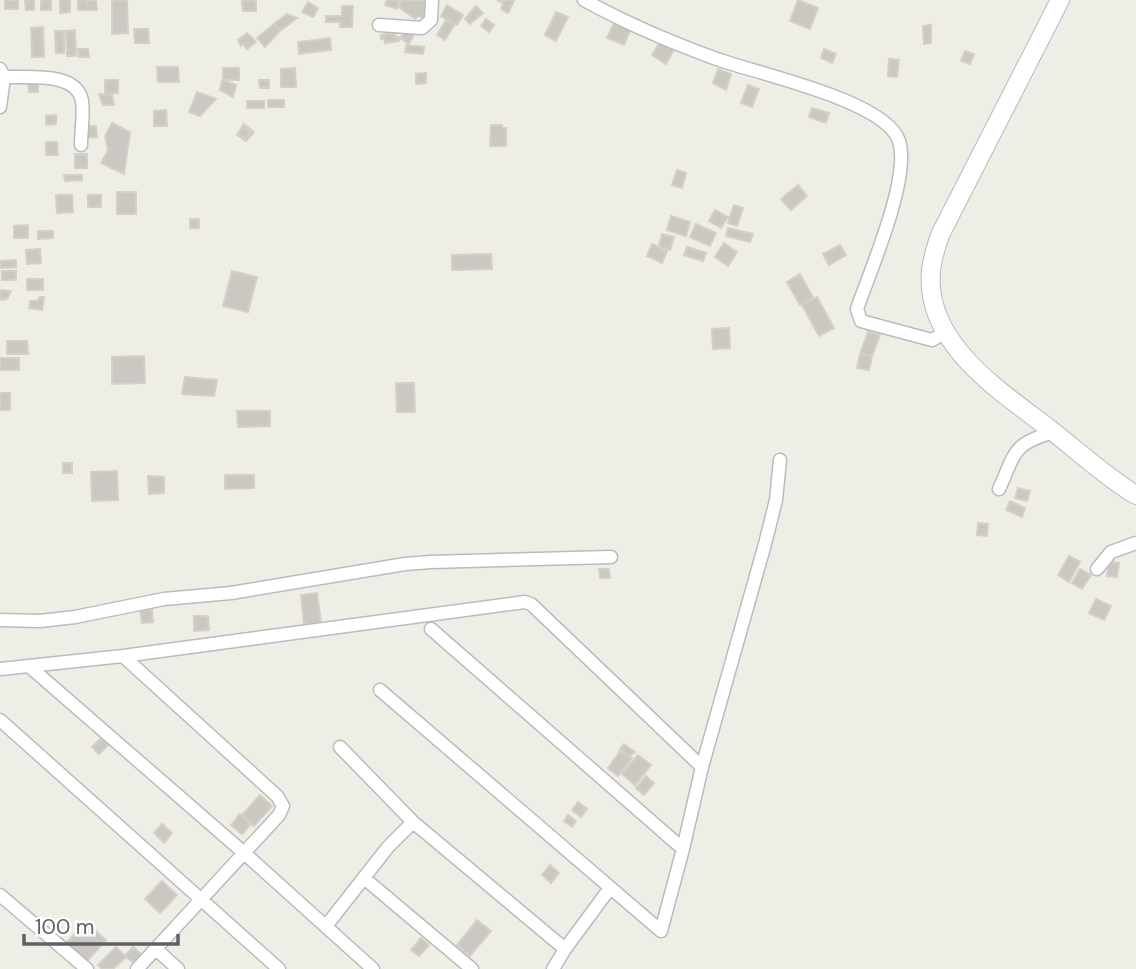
<svg xmlns="http://www.w3.org/2000/svg" width="1136" height="969" viewBox="0 0 1136 969" font-family="'DM Sans',sans-serif">
<style>
.building{fill:#cbc8c3;stroke:#d4d0c5;stroke-width:2}
.lines{fill:none;stroke-linecap:round;stroke-linejoin:round}
.street-casing{stroke:#b8bbbf;stroke-width:15}
.secondary-casing{stroke:#b7babf;stroke-width:20}
.street{stroke:#fff;stroke-width:12}
.secondary{stroke:#fff;stroke-width:18}
</style>
<rect width="100%" height="100%" fill="#efeee6"/>
<path class="building" d="M5 0H18V9H5Z
M25 0H34V10H26Z
M41 0H51V10H41Z
M60 0H70V12L60 13Z
M78 0H87V10H78Z
M87 0H96L97 10H87Z
M127 0 128 33 112 34V1Z
M387 0H399L397 9 385 5Z
M401 0H429L425 18 418 16 415 19 399 7Z
M497 0H512L514 1 508 13 501 9 503 3Z
M798 0 818 8 810 29 790 21Z
M242 1H256V11H243Z
M308 2 318 8 313 17 302 12Z
M447 5 463 15 457 25 441 16Z
M342 6H353L352 27H340V22H326V16H342Z
M476 6 483 13 470 24 465 19Z
M556 12 568 17 556 41 545 35Z
M287 14 297 18 280 31 274 24Z
M486 19 494 25 489 32 481 26Z
M446 20 454 25 445 40 437 35Z
M615 21 631 28 624 45 607 38Z
M274 24 280 31 265 47 257 38Z
M931 25V43L924 44 923 26Z
M43 27 44 57H32L31 28Z
M407 28 415 33 409 44 400 38Z
M134 29H148L149 43H135Z
M75 30 76 56H67L66 31Z
M55 31H64V53H56Z
M247 33 256 42 247 49 243 44 241 46 238 40Z
M387 34H396L395 37H400L399 41 385 43V40L381 39V35Z
M330 38 331 50 299 54 298 42Z
M662 38 676 46 666 64 652 55Z
M406 45 424 47 423 54 405 52Z
M78 49H88L89 57H79Z
M824 49 836 54 832 63 821 58Z
M965 51 974 54 970 64 961 61Z
M889 59 899 60 897 77 888 76Z
M157 67H178L179 82H158Z
M223 68H239V80H223Z
M295 68 296 87H281V69Z
M718 69 731 74 726 90 713 83Z
M426 73V83L416 84V74Z
M105 80H118V93L105 94Z
M222 80 236 85 233 97 220 90Z
M259 80H269V88H260Z
M28 83H38V92H29Z
M748 85 759 89 752 107 741 103Z
M197 92 216 99 200 116 189 112Z
M99 94 112 95 114 105H103Z
M268 100H284V107H268Z
M247 101H264V108H247Z
M812 108 829 113 826 123 809 117Z
M166 110 167 126H154V111Z
M56 115V124L46 125V116Z
M112 123 130 132 124 174 101 163 108 150 105 136Z
M244 124 254 132 246 141 237 135Z
M243 125 250 132 246 139 238 135Z
M491 125H502V128H506V146H490Z
M86 126H96L97 137 86 138Z
M46 142H57L58 155H46Z
M75 154H87V168H75Z
M677 170 686 173 682 188 672 185Z
M64 175H82V180L65 181Z
M798 185 807 196 791 210 781 199Z
M117 192H136V214H117Z
M56 195H72L73 212 57 213Z
M88 195H101V207H88Z
M734 205 743 208 737 226 728 223Z
M715 210 728 217 721 228 709 221Z
M671 216 690 222 686 236 667 230Z
M190 219H199V228H190Z
M696 224 716 233 710 246 690 237Z
M28 225V238H14V226Z
M728 228 753 234 750 242 726 236Z
M38 231H53V238L38 239Z
M662 234 674 237 670 250 659 246Z
M724 243 737 252 728 266 715 257Z
M652 244 667 251 662 263 647 256Z
M840 245 846 255 829 265 823 254Z
M687 247 706 253 703 261 684 255Z
M40 249 41 263 27 264 26 250Z
M491 254 492 269 452 270V255Z
M16 260V267L1 268 0 261Z
M2 271H16V280H2Z
M232 271 257 277 248 312 223 306Z
M800 274 813 297 800 305 787 282Z
M27 279H43V290H27Z
M0 290 11 291 7 299 0 300Z
M40 297H44L42 310 29 308 30 301H37Z
M817 297 834 328 819 336 802 305Z
M729 328 730 348 713 349 712 329Z
M868 332 880 335 872 356 860 354Z
M7 341H27L28 354H7Z
M860 354 872 356 869 370 857 368Z
M144 356 145 383 112 384V357Z
M0 358H19V370H0Z
M185 377 217 380 214 396 182 394Z
M396 383H414L415 412H397Z
M0 393H10V410H0Z
M237 411H270V426L238 427Z
M63 463H72V473H63Z
M117 471 118 500 92 501 91 472Z
M225 475H254V488L225 489Z
M148 476 164 477V493L149 494Z
M1018 488 1030 491 1027 501 1015 498Z
M1010 501 1025 508 1022 517 1006 510Z
M978 523 988 524 987 536 977 535Z
M1069 556 1080 562 1069 582 1058 575Z
M1109 562 1119 563 1117 577 1107 576Z
M599 569H609L610 578H600Z
M1080 569 1091 575 1082 589 1072 583Z
M317 593 321 623 304 625 301 595Z
M1096 599 1111 606 1104 620 1089 613Z
M140 610H152L153 622 142 623Z
M194 616H208L209 630 194 631Z
M101 738 108 745 99 754 92 747Z
M624 744 635 752 628 757 619 751Z
M621 750 632 758 618 776 608 768Z
M638 755 651 765 635 785 622 774Z
M646 776 654 783 644 795 636 788Z
M260 795 272 806 254 826 242 815Z
M578 802 587 809 581 817 572 810Z
M240 814 251 824 242 834 231 825Z
M568 815 576 821 572 827 564 821Z
M162 824 172 833 164 843 154 833Z
M550 865 559 873 551 883 542 875Z
M162 881 177 895 160 913 145 899Z
M477 920 491 931 470 956 457 945Z
M86 922 106 940 87 961 66 943Z
M421 938 429 945 419 956 411 950Z
M116 947 126 957 113 969H102L98 965Z
M133 947 142 955 134 963 125 956Z"/>
<g class="lines">
<defs>
<path id="street" d="M584 0C622 21 673 43 714 58 754 73 886 100 899 141 911 178 870 271 857 309L861 321 932 340 946 332
M379 25 422 28 431 20 432 0
M0 69 4 77 0 107
M4 77C27 78 77 71 82 101 84 115 81 131 81 145
M999 489C1016 452 1012 444 1054 432
M1097 569 1111 552 1136 543
M0 620 40 621 75 617 164 599 231 593 405 564 431 562 611 557
M431 629 683 849
M123 656 277 796 283 806 279 815 137 969
M30 667 243 852 373 969
M0 669 123 656 525 602 531 604 702 767
M380 690 661 931 683 849 702 767 765 544 776 500 780 460
M0 720 279 969
M340 747 413 822 565 949
M364 878 472 969
M0 895 87 969
M326 926 388 847 413 822
M157 950 178 969
M553 969 565 949 610 888"/>
<path id="secondary" d="M1060 0 940 235C936 247 932 259 931 271 924 344 1002 392 1051 430 1079 452 1106 477 1136 495"/>
</defs>
<use href="#street" class="street-casing"/>
<use href="#secondary" class="secondary-casing"/>
<use href="#street" class="street"/>
<use href="#secondary" class="secondary"/>
</g>
<path d="M24 934v10h154v-10" fill="none" stroke="#5e6166" stroke-width="3.5"/>
<text x="35" y="934" font-size="21" fill="#5e6166" stroke="#ffffff" stroke-width="5" paint-order="stroke">100 m</text>
</svg>
